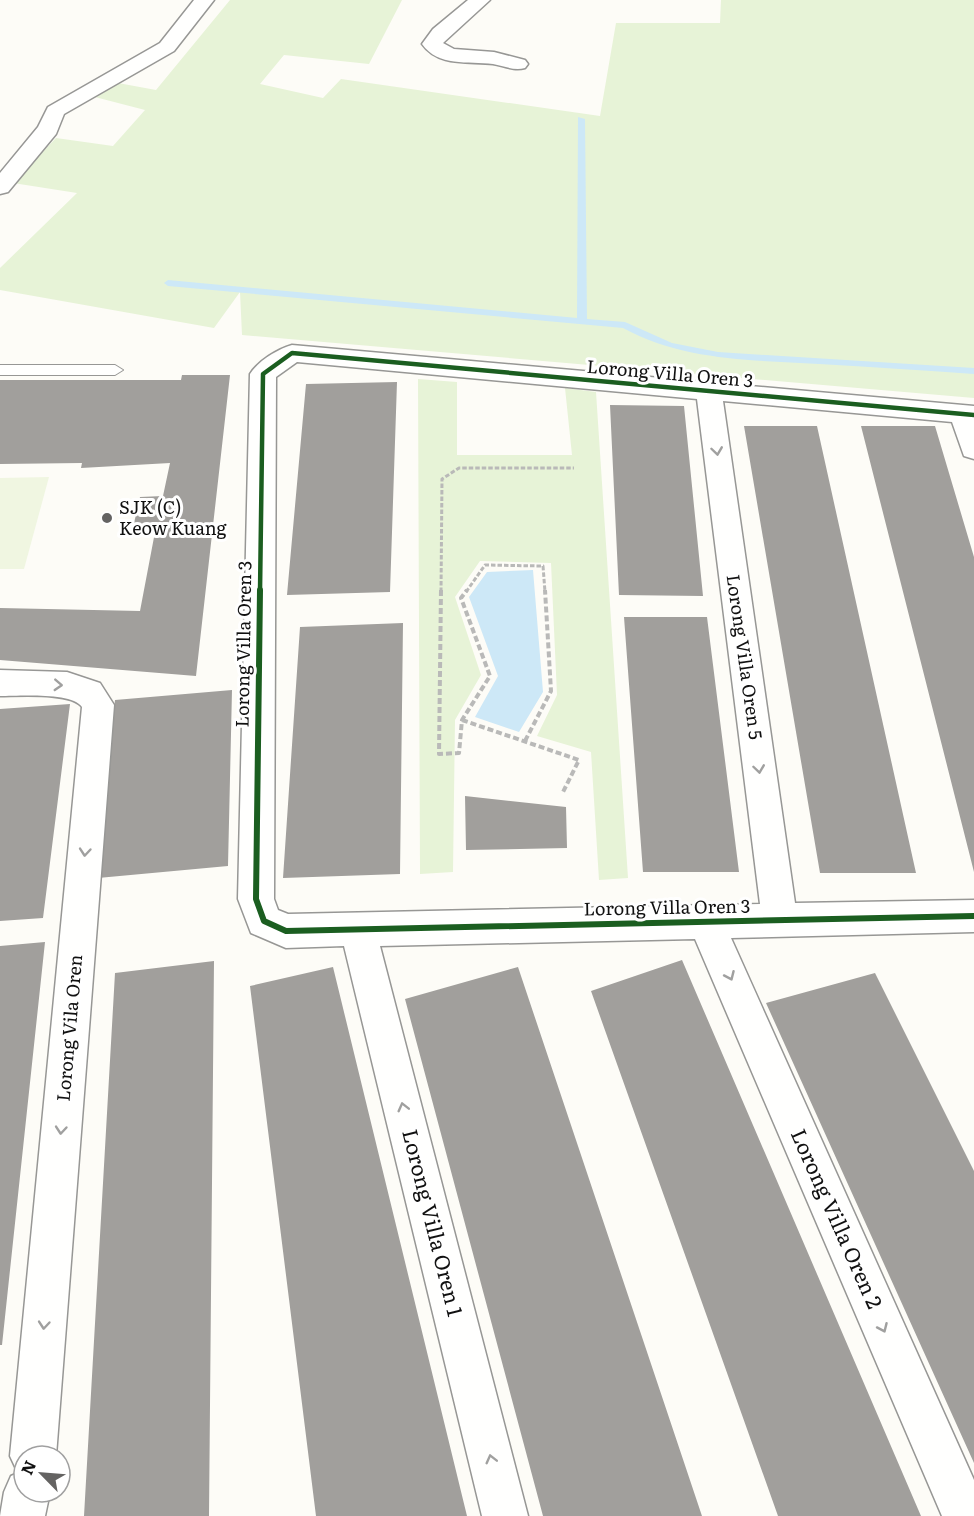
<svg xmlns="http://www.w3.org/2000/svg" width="974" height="1516" viewBox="0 0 974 1516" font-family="Literata,serif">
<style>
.green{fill:#e7f3d7}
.pitch{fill:#f0f6e1}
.water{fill:#cde8f7}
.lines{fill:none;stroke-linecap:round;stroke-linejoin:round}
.stream{fill:#cde8f7;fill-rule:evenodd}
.building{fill:#a19f9c}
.lane-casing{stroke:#979795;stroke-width:2}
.street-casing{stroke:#979795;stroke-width:3}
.path-far1{stroke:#b9b9b8;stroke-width:3;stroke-dasharray:4.5 2;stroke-linecap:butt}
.path{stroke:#b9b9b8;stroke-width:4;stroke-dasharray:6 3;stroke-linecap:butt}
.lane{fill:#fffffe;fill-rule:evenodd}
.street{fill:#fffffe;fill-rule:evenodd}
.cycleway-far1-casing{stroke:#fff;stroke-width:8}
.cycleway-casing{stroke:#fff;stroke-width:10}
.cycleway-far1{stroke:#1b5e20;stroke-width:4.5}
.cycleway{stroke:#1b5e20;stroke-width:6}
.oneway{stroke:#a0a09f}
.poi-dot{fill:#646362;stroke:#fff;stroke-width:2}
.labels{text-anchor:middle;stroke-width:6;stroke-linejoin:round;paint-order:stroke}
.street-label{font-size:18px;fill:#111;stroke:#fff}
.poi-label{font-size:18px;fill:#111;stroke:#fff;text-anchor:start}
.near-street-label{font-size:21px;fill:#111;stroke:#fff}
</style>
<rect width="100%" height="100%" fill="#fdfcf7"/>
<path class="green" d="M230 0H402L369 64 284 55 260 84 323 98 341 79 600 116 616 23H720L721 0H974V398L242 335 240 292 214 328 0 290V268L77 193 13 183 56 138 113 146 145 110 91 96 118 83 156 90Z
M418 379 457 382V455H572L565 388 596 392 628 878 599 880 591 752 537 736 557 695 551 563 480 561 455 597 481 675 455 720 453 872 420 874Z"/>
<path class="pitch" d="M49 477 24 569H0V478Z"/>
<path class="water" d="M533 570 543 692 519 732 475 717 498 676 469 597 487 572Z"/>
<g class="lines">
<path class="stream" d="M578 117 585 119 587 319 625 322 672 343 718 352 974 368V374C922 370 870 367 819 364 751 360 684 361 623 328L168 286 164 283 168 280 577 318Z"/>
</g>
<path class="building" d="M182 375H230L196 676 0 660V608L140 611 155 532H132L140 497 163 496 170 463 81 468 82 463 0 464V380H181Z
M397 382 390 592 287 595 306 384Z
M610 405 684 406 703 596 619 595Z
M744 426H817L916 873H820Z
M861 426H935L974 557V872Z
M624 617H707L739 872H643Z
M403 623 400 874 283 878 300 627Z
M232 690 228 866 98 878 115 700Z
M70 704 43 918 0 921V709Z
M465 796 566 807 567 848 466 850Z
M45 942 2 1345H0V946Z
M682 960 921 1516H778L591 991Z
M214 961 209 1516H84L115 973Z
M333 967 467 1516H316L250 986Z
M518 967 702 1516H543L405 999Z
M875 973 974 1171V1463L766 1003Z"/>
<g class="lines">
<defs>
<path id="lane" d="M0 365H115L123 370 115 375H0Z"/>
<path id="street" d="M194 0H214L174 51 64 114 56 134 8 192 0 194V173L38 127 48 107 160 43Z
M468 0H490L443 43 454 49 494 52 525 60 528 64 525 68C514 71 504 66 493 64 468 61 438 67 422 44L433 29Z
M292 345 974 406V459L964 456 952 422 723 401 795 903 974 900V932L731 938 974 1480V1516H942L695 939 380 946 528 1516H482L344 946 286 948 251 933 238 899 250 374C258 361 278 349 292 345ZM297 362 697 399 760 904 288 914 278 910 274 899 276 377Z
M0 670 67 672 100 683 114 705 56 1456H24V1492H50L45 1516H0L4 1492 11 1476 18 1473 10 1456 82 707C72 692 19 696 0 696Z"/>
</defs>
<use href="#lane" class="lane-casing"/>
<use href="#street" class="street-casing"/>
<path class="path-far1" d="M441 592 442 479 459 468H574
M466 592 485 565 543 566 545 592"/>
<path class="path" d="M441 590 439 754 459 753 462 720 490 676 461 598 467 590
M462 720 579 760 563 792
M525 741 551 691 545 590"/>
<use href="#lane" class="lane"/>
<use href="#street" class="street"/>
<defs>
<path id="cycleway-far1" d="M260 592 263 374 292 353 974 415"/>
<path id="cycleway" d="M260 590 256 899 264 921 286 931 974 916"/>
</defs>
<use href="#cycleway-far1" class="cycleway-far1-casing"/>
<use href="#cycleway" class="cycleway-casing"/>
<use href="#cycleway-far1" class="cycleway-far1"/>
<use href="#cycleway" class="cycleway"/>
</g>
<defs><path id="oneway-chevron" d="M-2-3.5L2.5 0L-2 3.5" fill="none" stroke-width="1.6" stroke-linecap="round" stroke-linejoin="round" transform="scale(1.5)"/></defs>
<g class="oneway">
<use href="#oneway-chevron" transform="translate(717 451) rotate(82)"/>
<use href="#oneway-chevron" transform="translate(58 685) rotate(3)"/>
<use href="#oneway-chevron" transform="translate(759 769) rotate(82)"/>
<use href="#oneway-chevron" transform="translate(85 852) rotate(95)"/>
<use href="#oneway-chevron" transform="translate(730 976) rotate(66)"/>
<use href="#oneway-chevron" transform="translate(403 1107) rotate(-104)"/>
<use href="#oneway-chevron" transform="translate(61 1130) rotate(95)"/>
<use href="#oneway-chevron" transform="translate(44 1325) rotate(95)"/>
<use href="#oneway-chevron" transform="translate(883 1328) rotate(66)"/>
<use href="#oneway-chevron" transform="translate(491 1459) rotate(-104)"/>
</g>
<circle class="poi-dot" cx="107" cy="518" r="6"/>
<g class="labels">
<g class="street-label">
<text transform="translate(670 374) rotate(5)" y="6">Lorong Villa Oren 3</text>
<text transform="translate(244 644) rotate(-89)" y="6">Lorong Villa Oren 3</text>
<text transform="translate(744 657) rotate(82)" y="6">Lorong Villa Oren 5</text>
<text transform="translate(667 908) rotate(-1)" y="6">Lorong Villa Oren 3</text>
<text transform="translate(70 1028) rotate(-85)" y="6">Lorong Vila Oren</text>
</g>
<g class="poi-label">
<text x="119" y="514">SJK (C)<tspan x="119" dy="21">Keow Kuang</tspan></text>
</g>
<g class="near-street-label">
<text transform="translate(836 1219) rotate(66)" y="7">Lorong Villa Oren 2</text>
<text transform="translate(432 1223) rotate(76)" y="7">Lorong Villa Oren 1</text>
</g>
</g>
<g transform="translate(42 1474) rotate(295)"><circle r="28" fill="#ffffff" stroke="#a0a0a0" stroke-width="1.5"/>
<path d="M0-4.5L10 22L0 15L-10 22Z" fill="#646362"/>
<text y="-9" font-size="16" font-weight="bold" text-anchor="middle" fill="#111111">N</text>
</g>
</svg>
